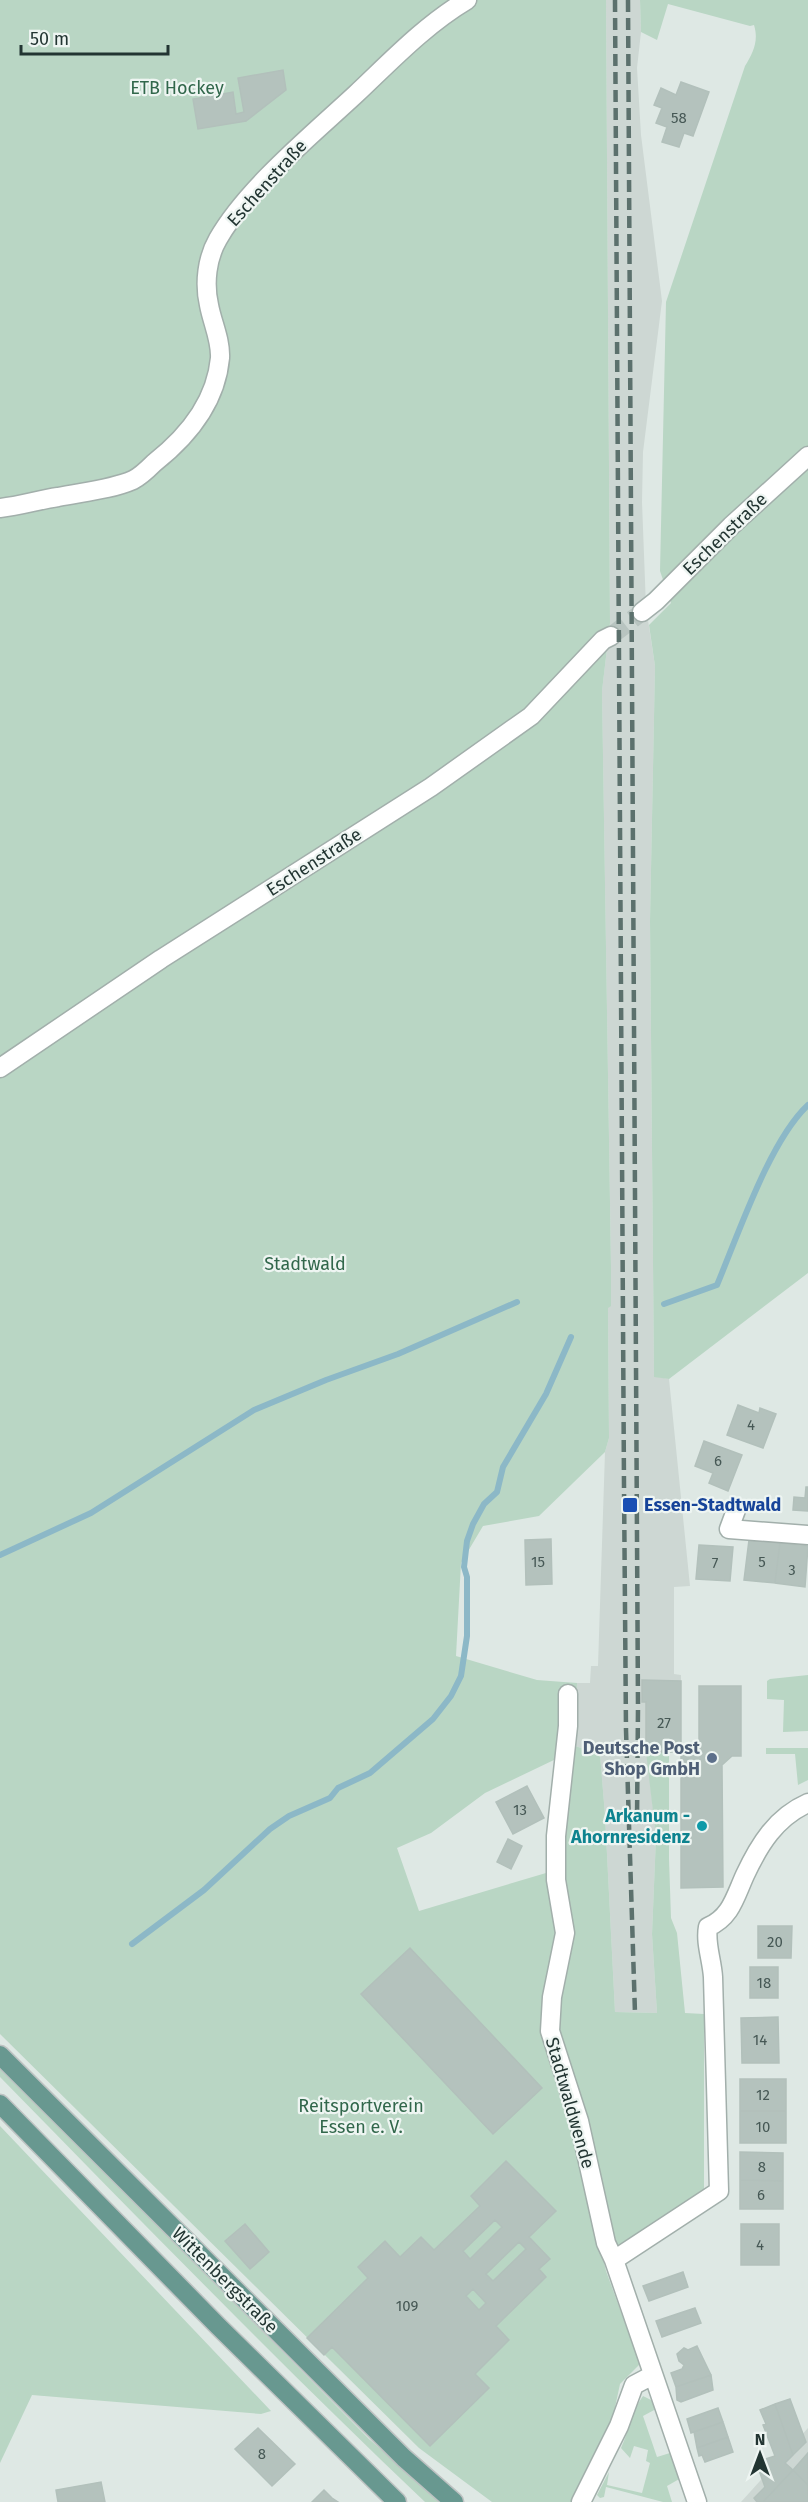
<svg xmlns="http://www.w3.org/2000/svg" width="808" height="2502" viewBox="0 0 808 2502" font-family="'Fira Sans',sans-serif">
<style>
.built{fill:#cdd7d3}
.green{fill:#b9d6c4;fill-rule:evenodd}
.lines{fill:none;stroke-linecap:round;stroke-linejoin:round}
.stream{stroke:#8cb8c7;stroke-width:6}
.building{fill:#b4c2bd;stroke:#b2c0bb;stroke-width:1.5;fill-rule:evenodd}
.minor-tunnel{stroke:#b8c4c0;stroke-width:18;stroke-dasharray:18 9;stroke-linecap:butt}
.minor-casing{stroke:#a2afab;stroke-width:21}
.major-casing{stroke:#bdc2c2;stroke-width:21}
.minor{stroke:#fff;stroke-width:18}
.major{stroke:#689890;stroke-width:18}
.rail{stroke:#5c716d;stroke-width:4.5;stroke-dasharray:12 6;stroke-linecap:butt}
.transit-dot{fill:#1a4fb4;stroke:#eef5f2;stroke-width:2}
.service-dot{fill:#5c6f8a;stroke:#eef5f2;stroke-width:2}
.culture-dot{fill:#0f9aa8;stroke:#eef5f2;stroke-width:2}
.labels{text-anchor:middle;stroke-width:4.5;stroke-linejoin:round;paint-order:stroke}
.number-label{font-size:15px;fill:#465855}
.park-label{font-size:18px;fill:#31674b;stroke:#eef5f2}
.street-label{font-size:18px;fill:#223532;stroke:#eef5f2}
.transit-label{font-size:18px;font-weight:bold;fill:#164399;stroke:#eef5f2;text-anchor:start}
.service-label{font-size:18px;font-weight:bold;fill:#4e5e75;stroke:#eef5f2;text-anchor:end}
.culture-label{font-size:18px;font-weight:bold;fill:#0d838f;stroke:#eef5f2;text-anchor:end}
</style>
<rect width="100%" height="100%" fill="#dee8e4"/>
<path class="built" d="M606 0H640L641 32 637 68 641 135 662 301 643 452 642 502 646 607 655 666 650 921 654 1376 669 1379 690 1586 674 1587V1674L681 1675V1752H647L656 1837 652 1934 657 2013 615 2012 605 1815 600 1754 575 1746 577 1683H590L591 1666H598L605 1452 609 1438 608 1307 611 1305V1266L602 691 610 623Z
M808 2428V2502H741Z"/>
<path class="green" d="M0 0H606L610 623 602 691 611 1266V1306L608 1308 609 1438 605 1452 539 1516 483 1526 461 1563 456 1656 537 1680 577 1683 575 1746 600 1754 605 1815 615 2012 657 2013 652 1934 656 1837 646 1752H669V1859L671 1918 677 1933 685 2013 704 2014V2190L633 2239 619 2245 612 2240 572 2127 606 2271 640 2364 620 2384 611 2426 571 2502H492L419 2448 0 2034ZM556 1759 558 1773 549 1816 546 1873 419 1911 397 1848 431 1833 485 1793Z
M640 0H808V1273L669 1379 654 1377 650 921 655 666 649 625 671 603 660 571 666 302 745 66C753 53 759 41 754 25L750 26 668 4 657 40 641 32Z
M808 1675V1731L783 1732 784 1700 767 1699V1681L770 1679Z
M766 1748H808V1780L798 1785 795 1754H766Z
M0 2066 369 2439 441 2502H425C280 2364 140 2220 0 2077Z
M0 2126 271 2411 261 2414 32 2395 0 2463Z
M643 2396 651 2400 656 2409 643 2416 657 2457 670 2453 673 2455 681 2478 667 2486 672 2502H663L606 2487 604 2497 600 2498 597 2495 609 2472 607 2485 642 2493 650 2463 646 2461 648 2450 634 2446 630 2458 621 2448C629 2431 632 2411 643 2396Z"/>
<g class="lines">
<path class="stream" d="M664 1304 717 1285C738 1235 770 1140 808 1105
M0 1555 91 1513 254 1410 326 1380 398 1354 517 1302
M132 1944 204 1890 270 1829 289 1816 330 1798 338 1788 370 1773 433 1719 451 1696 461 1676 467 1636V1577L464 1567 467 1541 473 1524 484 1504 497 1492 503 1467 546 1394 571 1337"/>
</g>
<path class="building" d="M283 70 286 90 246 121 198 129 193 99 233 92 236 114 244 112 238 78Z
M681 82 709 92 693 136 684 133 679 147 662 142 667 127 656 123 662 108 654 105 661 88 676 95Z
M738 1405 759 1413 760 1408 776 1414 763 1448 727 1435Z
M704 1441 742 1455 728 1491 709 1483 713 1473 695 1466Z
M806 1487H808V1511L793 1510 794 1497 805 1498Z
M551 1539 552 1584 526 1585 525 1540Z
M749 1540 780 1543 775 1583 744 1580Z
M780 1543 808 1546 805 1587 775 1583Z
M699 1545 733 1547 730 1581 696 1579Z
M642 1680 681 1681V1752H646V1702H642Z
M699 1686H741V1756H732L722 1765 723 1887 681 1888V1752H699Z
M527 1786 544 1818 513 1834 496 1802Z
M508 1839 522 1846 511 1869 497 1862Z
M758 1926H792L791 1958H758Z
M410 1948 542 2088 493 2134 361 1994Z
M750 1967H778V1998H750Z
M778 2017 779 2063H742L741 2018Z
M740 2079H786V2111H740Z
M740 2111H786V2143H740Z
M740 2152 783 2153V2181L740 2180Z
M506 2161 556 2211 529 2237 550 2259 539 2269 546 2277 496 2326 509 2340 475 2374 489 2388 430 2446 332 2347 324 2355 307 2338 368 2278 358 2267 385 2241 400 2257 421 2237 434 2250 480 2206 471 2196ZM495 2220 502 2227 470 2259 463 2251ZM519 2242 526 2249 493 2281 486 2274ZM473 2289 486 2303 479 2310 466 2296Z
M740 2180 783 2181V2209H740Z
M245 2224 269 2252 250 2269 225 2241Z
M741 2224H779V2265H741Z
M683 2272 688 2287 649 2301 643 2286Z
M695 2308 701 2323 662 2337 656 2321Z
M697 2346 711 2375 676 2387 671 2373 682 2369 684 2365 679 2361 677 2354 684 2348 688 2350Z
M711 2375 713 2390 681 2402 677 2400 676 2387Z
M790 2399 806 2442 793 2455 775 2404Z
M775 2404 793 2455 785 2463 793 2470 763 2502H757L754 2498 765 2487 756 2462 775 2456 763 2425 766 2424 760 2410Z
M718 2408 723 2422 691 2433 687 2419Z
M723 2422 728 2437 697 2448 694 2432Z
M258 2428 295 2464 272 2486 235 2449Z
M728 2437 733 2452 705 2462 702 2455 699 2456 697 2448Z
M808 2453V2485L793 2470Z
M793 2470 808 2485V2502H763Z
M101 2482 105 2502H58L56 2490Z
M324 2490 332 2498 338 2502H312Z"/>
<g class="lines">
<path class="minor-tunnel" d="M611 636 642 612"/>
<defs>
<path id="minor" d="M0 508C20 506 38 500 58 497 82 492 110 490 133 480 141 476 148 469 154 463 187 437 216 402 220 358 221 340 212 322 209 305 204 283 207 258 218 239 247 188 313 134 356 94 391 61 425 25 467 0
M642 612 656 601 731 526 808 456
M0 1068 161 959 431 787 531 716 603 640 611 636
M736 1510 729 1529 808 1535
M568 1694V1726L556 1836V1880L565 1933 552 1997 550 2031 579 2121 606 2243 614 2260 697 2502
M614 2260 719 2191 713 1977C712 1960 705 1943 708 1927 731 1917 735 1897 745 1875 759 1845 776 1817 808 1803
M581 2502 619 2426 634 2385 653 2375"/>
<path id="major" d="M0 2055 404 2458 454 2502
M0 2104 218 2326 397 2502"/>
</defs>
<use href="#minor" class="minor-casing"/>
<use href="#major" class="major-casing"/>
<use href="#minor" class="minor"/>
<use href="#major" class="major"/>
<path class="rail" d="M615 0 624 1485 626 1730 635 2013
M628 0 638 1707 637 1820"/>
</g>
<rect class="transit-dot" x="622" y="1497" width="16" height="16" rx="3"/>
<circle class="service-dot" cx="712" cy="1758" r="6"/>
<circle class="culture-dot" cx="702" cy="1826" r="6"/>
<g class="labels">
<g class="number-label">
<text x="679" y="123">58</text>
<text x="751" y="1430">4</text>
<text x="718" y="1466">6</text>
<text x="538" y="1567">15</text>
<text x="762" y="1567">5</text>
<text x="715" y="1568">7</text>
<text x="792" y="1575">3</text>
<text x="664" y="1728">27</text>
<text x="520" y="1815">13</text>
<text x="775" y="1947">20</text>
<text x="764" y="1988">18</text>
<text x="760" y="2045">14</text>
<text x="763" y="2100">12</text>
<text x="763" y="2132">10</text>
<text x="762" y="2172">8</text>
<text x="761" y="2200">6</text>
<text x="760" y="2250">4</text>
<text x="407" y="2311">109</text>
<text x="262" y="2459">8</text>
</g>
<g class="park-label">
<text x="177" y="94">ETB Hockey</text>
<text x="305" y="1270">Stadtwald</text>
<text x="361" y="2112">Reitsportverein<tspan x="361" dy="21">Essen e. V.</tspan></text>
</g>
<g class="street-label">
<text transform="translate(267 183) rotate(-48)" y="6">Eschenstraße</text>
<text transform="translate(725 534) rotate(-44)" y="6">Eschenstraße</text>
<text transform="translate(314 862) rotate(-33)" y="6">Eschenstraße</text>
<text transform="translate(570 2103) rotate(74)" y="6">Stadtwaldwende</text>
<text transform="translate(225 2280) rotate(45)" y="6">Wittenbergstraße</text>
</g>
<g class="transit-label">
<text x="644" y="1511">Essen-Stadtwald</text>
</g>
<g class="service-label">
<text x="700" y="1754">Deutsche Post<tspan x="700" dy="21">Shop GmbH</tspan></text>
</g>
<g class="culture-label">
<text x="690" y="1822">Arkanum -<tspan x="690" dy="21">Ahornresidenz</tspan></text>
</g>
</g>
<g transform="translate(760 2454)" stroke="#eef5f2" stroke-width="4.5" paint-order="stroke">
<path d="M0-4.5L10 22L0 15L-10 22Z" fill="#223532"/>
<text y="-9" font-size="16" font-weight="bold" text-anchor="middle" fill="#223532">N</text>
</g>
<path d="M21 45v9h147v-9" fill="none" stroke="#223532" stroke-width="3"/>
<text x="30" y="45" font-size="18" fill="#223532" stroke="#eef5f2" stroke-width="4.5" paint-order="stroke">50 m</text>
</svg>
